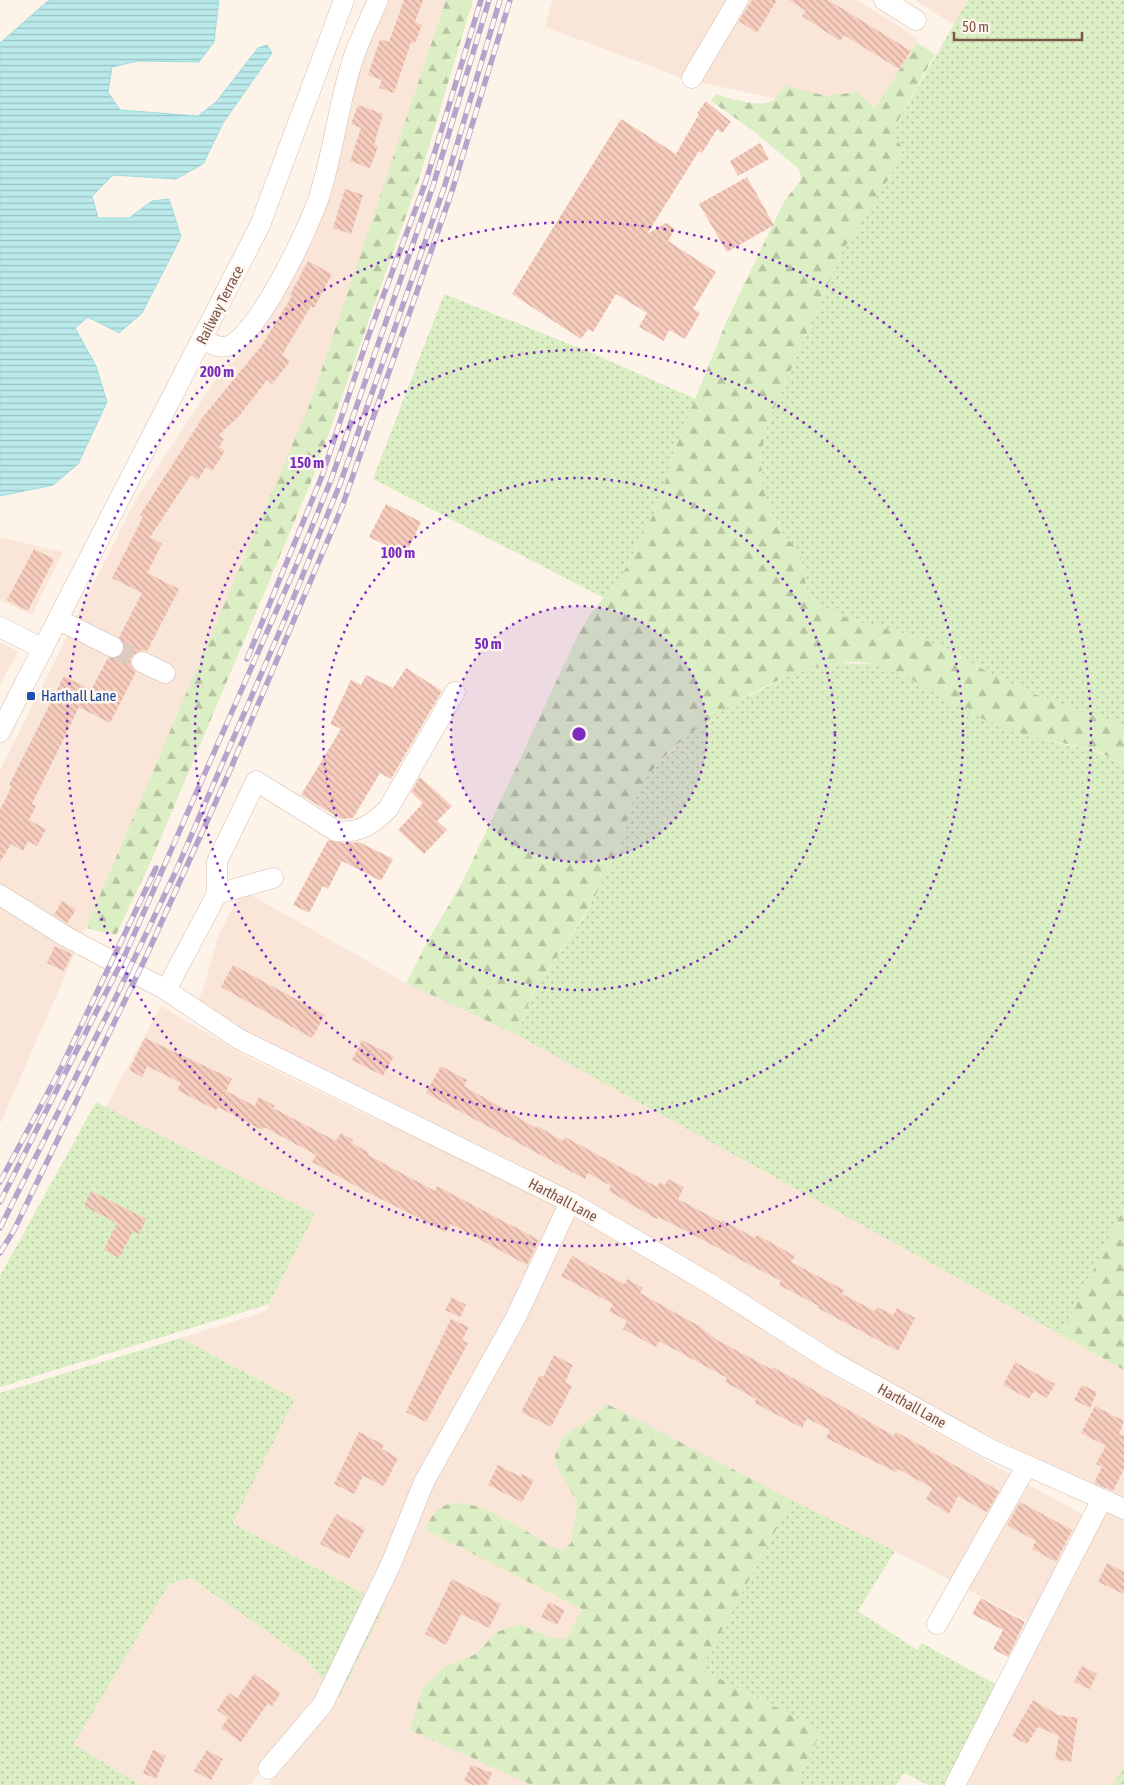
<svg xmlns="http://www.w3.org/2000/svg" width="1124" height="1785" viewBox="0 0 1124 1785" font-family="'Asap Condensed',sans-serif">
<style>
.residential{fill:#f9e6d8}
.grass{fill:url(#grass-dots)}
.forest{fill:url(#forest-firs)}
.water{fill:url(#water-rules);stroke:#9fdcdd}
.building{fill:url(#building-back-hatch)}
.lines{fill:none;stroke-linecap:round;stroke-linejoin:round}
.minor-tunnel{stroke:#decbc0;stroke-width:20;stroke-dasharray:20 10;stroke-linecap:butt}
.minor-casing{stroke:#d5bbaf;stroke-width:21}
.minor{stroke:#fff;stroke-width:20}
.rail-casing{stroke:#b4a4cb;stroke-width:5.5}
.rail{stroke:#fff7f0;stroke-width:4;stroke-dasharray:11;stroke-linecap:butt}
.ring{fill:none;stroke:#7b2cbf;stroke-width:2.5;stroke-dasharray:2.5 5}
.transit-dot{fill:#1a4fb4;stroke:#fff7f0;stroke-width:2}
.labels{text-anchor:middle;stroke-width:5;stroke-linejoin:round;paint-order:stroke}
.street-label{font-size:15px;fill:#7c5449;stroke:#fff7f0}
.transit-label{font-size:15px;fill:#164399;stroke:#fff7f0;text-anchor:start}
.centre{fill:#7b2cbf;stroke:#fff7f0;stroke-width:2.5}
.ring-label{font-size:15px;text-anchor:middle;font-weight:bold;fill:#7b2cbf;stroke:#fff7f0;stroke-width:5;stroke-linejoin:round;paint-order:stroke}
</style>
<defs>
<pattern id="grass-dots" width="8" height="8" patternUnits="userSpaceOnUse" patternTransform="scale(1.25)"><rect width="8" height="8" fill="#dbeec4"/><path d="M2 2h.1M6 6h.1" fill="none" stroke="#b7c3a1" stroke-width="1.8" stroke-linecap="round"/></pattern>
<pattern id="forest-firs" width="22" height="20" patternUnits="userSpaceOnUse" patternTransform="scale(1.25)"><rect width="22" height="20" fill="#dbeec4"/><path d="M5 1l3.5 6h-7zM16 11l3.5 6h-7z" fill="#b7c3a1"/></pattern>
<pattern id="water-rules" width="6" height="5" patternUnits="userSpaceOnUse" patternTransform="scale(1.25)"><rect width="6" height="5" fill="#baeaeb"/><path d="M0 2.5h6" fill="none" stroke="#9cc0c0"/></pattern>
<pattern id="building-back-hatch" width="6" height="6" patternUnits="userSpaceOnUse" patternTransform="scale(1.25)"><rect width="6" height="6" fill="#f6ccbd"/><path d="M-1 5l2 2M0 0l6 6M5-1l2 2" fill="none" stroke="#cca89c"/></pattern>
</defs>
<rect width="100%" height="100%" fill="#fef3e8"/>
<path class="residential" d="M388 0H446L311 401 128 832 0 1124V770L135 501 218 376 248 346 277 299 347 110 363 57Z
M552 0H857L919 39 866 124 841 113 685 79 545 27Z
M915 0H968L954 25Z
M0 537 63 552 32 615 0 600Z
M0 642 18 651 0 685Z
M242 890 406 983 517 1035 573 1065 1124 1370V1500L961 1422 241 1030 196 1003 202 992 219 934Z
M161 1006 244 1055 368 1116 426 1138 585 1219 692 1282 836 1377 1094 1521 1103 1505 1124 1516V1785H962L1031 1623 895 1551 792 1500 639 1785H267L339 1698 384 1605 233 1523 295 1399 181 1338 266 1311 315 1214 105 1108Z
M191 1578 304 1658 326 1683 273 1750 251 1785H140L74 1744 169 1584Z"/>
<path class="grass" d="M968 0H1124V726C1090 714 1054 703 1021 688 990 675 961 655 930 642 894 627 851 626 819 604 800 591 807 567 797 549 793 543 786 539 782 532 759 497 756 460 769 420L842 252 894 170 903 149 892 132Z
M444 294 589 352 696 399 675 449 660 499 651 519 621 577 604 598 373 479Z
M830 663 873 664 908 676 968 712 1048 741 1093 750 1124 765V1208L1061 1335 517 1035 528 1005 540 982 584 917 619 847 629 809 641 784 658 764 697 727 732 704 791 675Z
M96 1102 315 1214 269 1304 0 1387V1276Z
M181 1338 295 1399 233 1523 385 1605 339 1698 304 1658 191 1578 169 1584 74 1744 140 1785H0V1393Z
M792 1500 895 1551 858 1611 917 1650 922 1643 997 1685 946 1785H928L904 1773 896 1785H795L822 1731 701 1669Z
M1124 1765V1785H1114Z"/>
<path class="forest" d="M446 0H473L419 179 314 475 151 861 116 935 86 928 311 401Z
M917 43 935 54 892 132 903 149 894 170 842 252 769 420C756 460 759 497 782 532 786 539 793 543 797 549 807 567 800 591 819 604 851 626 894 627 930 642 961 655 990 675 1021 688 1054 703 1090 714 1124 726V765C1113 760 1102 752 1090 749 1062 742 1033 739 1006 728 993 723 980 718 968 712 936 695 910 675 876 665 808 645 678 728 642 784 629 803 627 825 619 846 615 859 607 872 601 884 584 919 561 949 540 982 529 999 523 1017 517 1035L406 983 430 937 462 883 578 635 589 616 621 577 651 519 660 499 675 449 727 320 785 200 801 180 799 169 751 129 711 101 716 94C730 98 762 110 775 99 779 96 781 90 784 86L827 96 856 92 875 108Z
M1124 1208V1370L1061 1335Z
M607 1404 792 1500 701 1669 822 1731 795 1785H532L410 1730 423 1688 443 1668 476 1654 497 1632 519 1624 551 1638 567 1639 582 1609 426 1530C428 1524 431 1517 435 1513 463 1479 533 1541 563 1551L571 1543 577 1507 576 1500 556 1465 555 1456 562 1439 570 1431 584 1424Z"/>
<path class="water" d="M49 0H219L214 42 199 62 138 61 112 67 108 92 120 110 198 116 216 102 258 48 267 45 272 53 223 123 203 164 176 179 113 175 92 196 98 218H129L152 201 169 199 181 237 142 313 119 333 88 317 75 328 96 366 107 402 78 464 53 485 0 496V43Z"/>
<path class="building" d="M404 0H423L415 22 422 25 415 43 411 42 394 93 379 88 382 80 368 75 380 39 389 42Z
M752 0H777L757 33 739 21Z
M789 0H828L911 51 899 69 844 35 840 41 802 16 806 11Z
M706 101 731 122 722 133 717 129 702 153 699 151 647 234 666 223 675 229 668 241 716 272 693 309 700 313 685 339 669 330 664 341 639 327 647 313 616 294 593 332 588 329 581 339 512 294 621 119 676 154 699 114 697 113Z
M358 105 383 114 374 145 378 146 370 168 350 161 361 128 351 124Z
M760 143 769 159 738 176 730 161Z
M747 177 774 225 727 252 699 204Z
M345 189 363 195 351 234 333 228Z
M308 261 332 274 314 308 311 306 282 355 290 361 272 384 267 380 240 415 219 435 224 439 219 447 225 451 212 471 206 467 198 480 191 475 150 537 162 544 147 573 179 589 147 651 141 650 132 656 130 663 136 672 110 723 79 707 32 804 36 806 29 820 46 829 37 846 28 841 23 851 11 844 0 862V810L12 786 9 785 64 676 91 690 108 658 119 657 124 652 125 646 119 637 142 593 112 578 143 517 140 515 203 417 262 345 292 296 290 295Z
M386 504 421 522 405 555 369 537Z
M34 549 54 559 28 611 7 600Z
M406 668 442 691 391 779 380 773 353 818 341 819 301 795 341 729 330 724 351 680 361 685 366 675 393 688Z
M420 777 452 806 437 821 447 830 424 854 398 830 423 803 411 792Z
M328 840 343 843 359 842 393 859 381 881 342 861 328 889 323 886 309 913 293 905Z
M62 901 76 910 67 923 54 915Z
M55 946 72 954 64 971 47 963Z
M233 965 325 1015 312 1038 221 987Z
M145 1038 232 1079 226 1091 255 1106 259 1097 275 1106 273 1108 336 1141 341 1133 353 1140 352 1143 369 1153 368 1155 405 1175 435 1191 437 1186 539 1240 527 1265 451 1224 446 1232 365 1191 312 1162 316 1155 264 1127 262 1130 218 1107 216 1110 177 1090 181 1083 147 1066 142 1077 129 1070Z
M362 1040 394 1056 383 1076 352 1060Z
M441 1066 467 1080 464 1086 536 1128 537 1126 563 1141 565 1137 657 1187 660 1182 665 1185 668 1179 684 1187 678 1199 721 1222 722 1220 755 1238 757 1235 795 1256 791 1262 844 1290 842 1294 875 1311 877 1307 893 1315 897 1308 915 1318 898 1351 818 1308 819 1306 779 1285 781 1281 659 1217 657 1219 644 1212 609 1191 611 1186 588 1173 585 1179 426 1093Z
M91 1191 146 1219 139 1234 133 1231 119 1258 104 1250 117 1223 84 1206Z
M572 1256 624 1284 627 1279 643 1288 640 1293 699 1326 717 1340 771 1369 772 1367 789 1376 894 1436 896 1432 913 1441 999 1491 987 1512 958 1496 949 1514 926 1499 932 1488 898 1469 896 1472 826 1438 830 1430 807 1418 802 1428 755 1403 756 1399 725 1382 727 1378 659 1341 656 1347 623 1329 627 1321 609 1311 613 1304 561 1276Z
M452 1297 466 1305 460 1317 445 1310Z
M451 1319 469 1327 462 1340 468 1343 426 1422 406 1412Z
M554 1355 573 1365 565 1382 572 1386 551 1427 521 1412 540 1375 543 1377Z
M1015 1362 1055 1384 1047 1398 1034 1391 1029 1399 1003 1385Z
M1082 1385 1097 1392 1090 1408 1074 1400Z
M1095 1406 1124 1421 1119 1434 1124 1436V1469L1113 1491 1094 1483 1102 1467 1096 1464 1106 1446 1081 1433Z
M359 1432 384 1445 382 1449 398 1458 384 1486 363 1476 354 1494 334 1484Z
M498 1465 521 1477 522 1474 534 1480 522 1502 488 1485Z
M1020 1502 1072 1530 1056 1562 1032 1549 1036 1541 1007 1525Z
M336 1514 365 1529 349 1559 320 1544Z
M1107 1563 1124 1572V1594L1098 1582Z
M452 1579 501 1604 489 1628 461 1614 446 1645 425 1634Z
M981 1598 1025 1622 1008 1657 993 1649 1003 1630 972 1614Z
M549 1602 565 1610 557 1625 541 1617Z
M1082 1666 1097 1674 1090 1689 1074 1682Z
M254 1674 281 1693 272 1706 268 1703 241 1742 221 1728 228 1718 217 1710 229 1693 237 1698Z
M1033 1700 1058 1715 1078 1718 1071 1762 1055 1759 1059 1736 1038 1727 1027 1744 1012 1736Z
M153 1750 166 1756 156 1779 143 1773Z
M207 1750 223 1759 211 1780 194 1771Z
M471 1765 492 1773 487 1785H473L464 1781Z"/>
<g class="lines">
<path class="minor-tunnel" d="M113 647 142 662"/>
<defs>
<path id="minor" d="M884 0 916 20
M692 78 738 0
M203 339C211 343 218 349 228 346 258 336 307 231 318 200 334 153 338 102 354 56 361 37 370 18 378 0
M59 620 113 647
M0 627 43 649
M142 662 165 673
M0 732 260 225 344 0
M217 894V862L256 781 336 831C359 834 373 824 388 809L455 692
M0 895 65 936 166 990 239 1039 570 1202 709 1283 831 1361 988 1448 1124 1509
M166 990 217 894 273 878
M937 1624 1026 1467
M268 1769 323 1704 391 1564 424 1482 516 1317 570 1202
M955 1785 1102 1499"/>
</defs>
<use href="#minor" class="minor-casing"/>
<use href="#minor" class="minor"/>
<defs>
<path id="rail" d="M247 659 322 476 368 337 426 181 481 0
M0 1182 61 1068 156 868
M0 1202 125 955 296 566 331 480 433 186 489 0
M0 1228 116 997 175 873 282 626 340 484 444 188 500 0
M0 1253 14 1230 144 961 231 768 342 507 452 191 510 0"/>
</defs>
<use href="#rail" class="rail-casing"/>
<use href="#rail" class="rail"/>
</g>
<circle cx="579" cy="734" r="128" fill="#7b2cbf" fill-opacity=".12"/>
<g class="ring">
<circle cx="579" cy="734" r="128"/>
<circle cx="579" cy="734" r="256"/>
<circle cx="579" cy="734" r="384"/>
<circle cx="579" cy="734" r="512"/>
</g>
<rect class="transit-dot" x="26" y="691" width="10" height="10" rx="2.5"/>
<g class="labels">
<g class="street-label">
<text transform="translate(220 305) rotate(-63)" y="5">Railway Terrace</text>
<text transform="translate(563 1200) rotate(28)" y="5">Harthall Lane</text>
<text transform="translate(912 1406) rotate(29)" y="5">Harthall Lane</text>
</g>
<g class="transit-label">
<text x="41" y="701">Harthall Lane</text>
</g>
</g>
<circle cx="579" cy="734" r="8" class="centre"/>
<g class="ring-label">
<text x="217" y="377">200 m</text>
<text x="307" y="468">150 m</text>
<text x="398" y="558">100 m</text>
<text x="488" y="649">50 m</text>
</g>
<path d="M954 32v8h128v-8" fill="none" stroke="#7c5449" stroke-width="2.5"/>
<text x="962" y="32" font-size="15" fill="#7c5449" stroke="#fff7f0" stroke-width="4" paint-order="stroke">50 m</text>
</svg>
